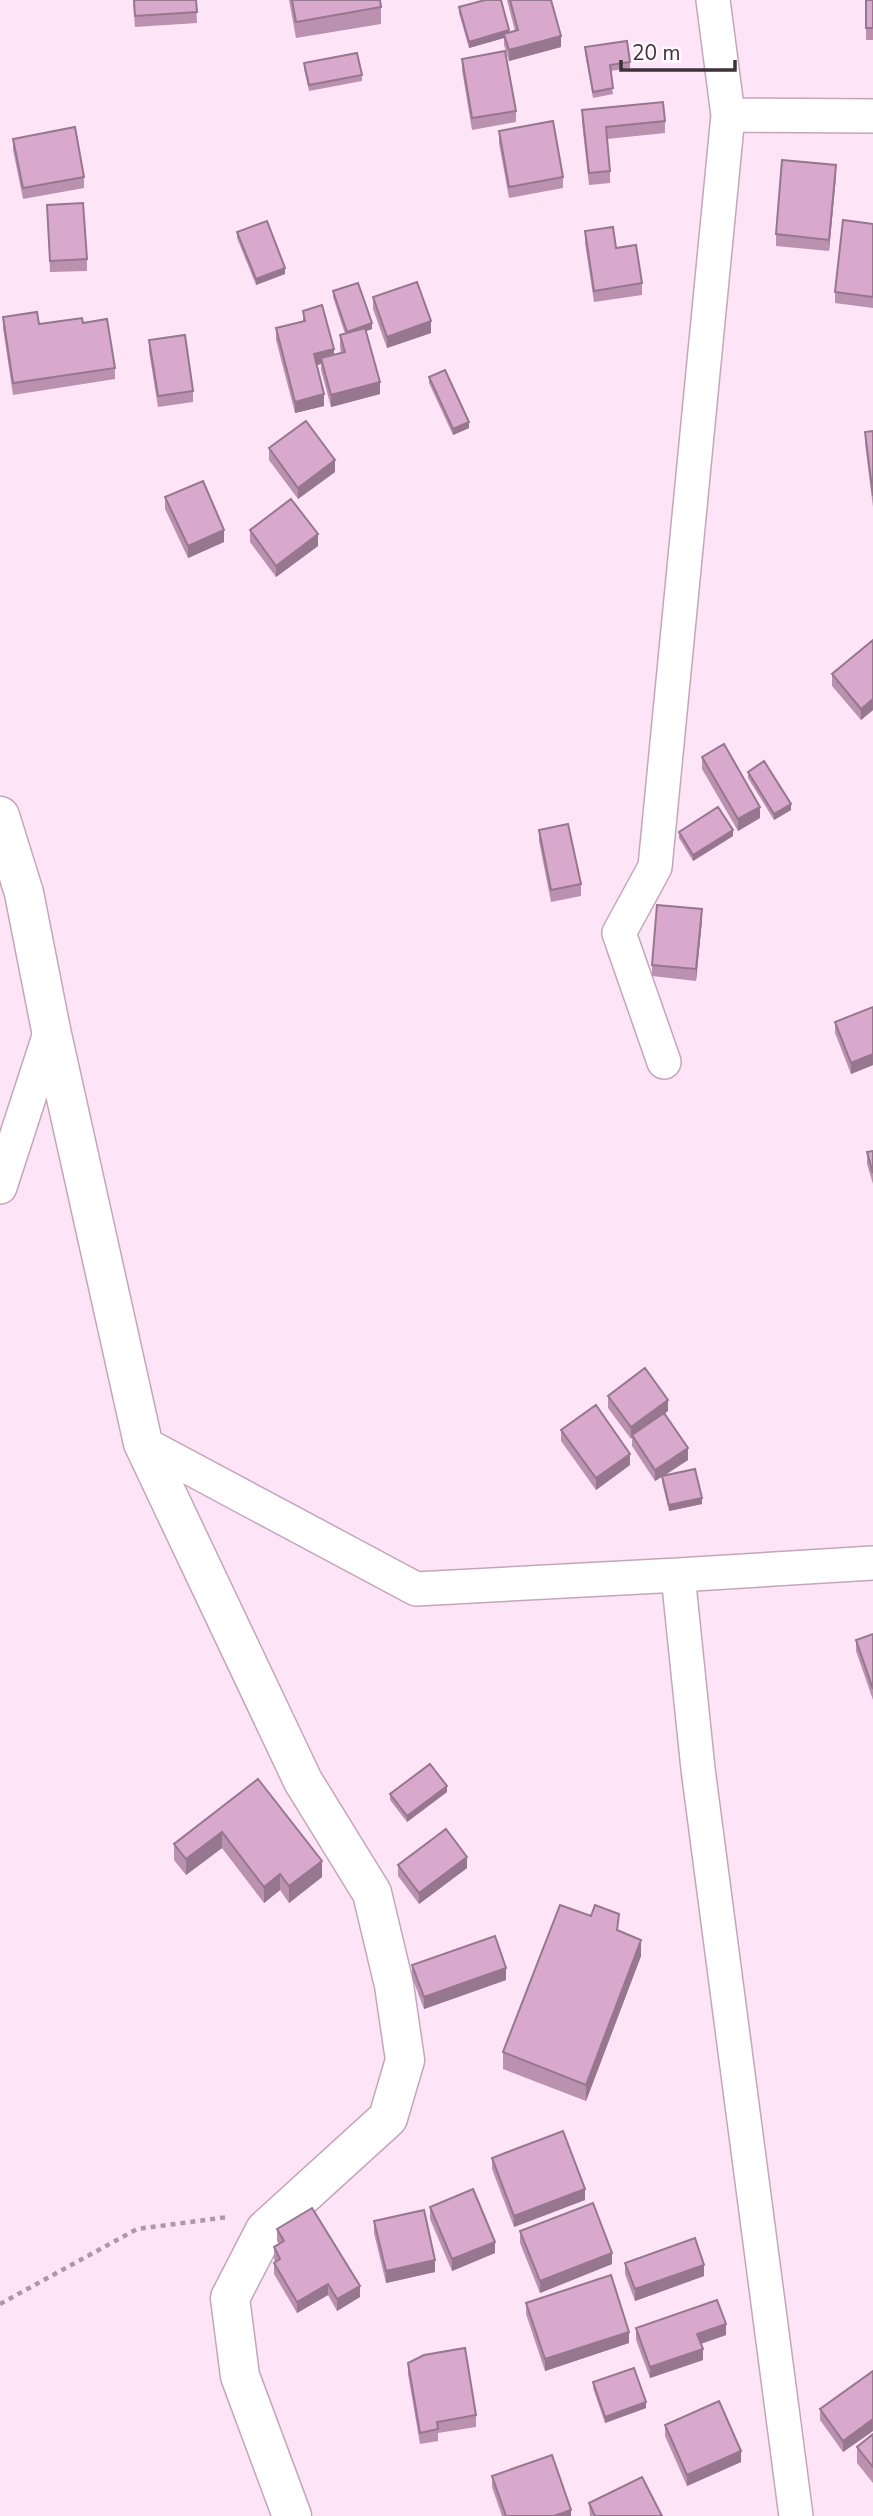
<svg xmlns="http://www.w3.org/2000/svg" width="873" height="2516" viewBox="0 0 873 2516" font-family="'Nunito Sans',sans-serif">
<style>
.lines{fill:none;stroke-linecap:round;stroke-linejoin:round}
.minor-casing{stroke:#c4a6bc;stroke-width:36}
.tertiary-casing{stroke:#c4a6bc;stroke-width:41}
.path{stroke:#ad98a7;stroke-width:4.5;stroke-dasharray:5 5;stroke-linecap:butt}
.minor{stroke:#fff;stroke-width:33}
.tertiary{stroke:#fff;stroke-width:38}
.wall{fill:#ba91af}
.shaded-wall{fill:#97768f}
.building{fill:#d8a9cc;stroke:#97768f;stroke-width:2}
</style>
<rect width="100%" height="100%" fill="#fee4f7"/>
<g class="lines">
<defs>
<path id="minor" d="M728 115 873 116
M664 1062 619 933 655 867 728 115 713 0
M0 1187 51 1030
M143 1443 416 1589 678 1575 698 1769 796 2516
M678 1575 873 1563"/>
<path id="tertiary" d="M0 816 24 893 51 1030 143 1443 303 1781 372 1893 394 1985 405 2060 388 2118 265 2230 230 2298 240 2376 292 2516"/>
</defs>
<use href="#minor" class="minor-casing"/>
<use href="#tertiary" class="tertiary-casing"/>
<path class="path" d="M0 2304 137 2229 228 2217"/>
<use href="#minor" class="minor"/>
<use href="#tertiary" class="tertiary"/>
</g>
<path class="wall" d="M133 0H196L197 23 135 27Z
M289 0H380L381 7V24L296 38Z
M507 0H551L561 47 509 61 504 45V38L469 48 459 13V7L509 32 515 31Z
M866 0H873V40H866Z
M585 47 630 62V68L610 71 613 94 593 98 585 53Z
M462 59 516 111V122L472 130 462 70Z
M304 63 362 75V81L309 91 304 69Z
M582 110 665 121V133L607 139 610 171V183L589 185 582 122Z
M499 131 563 177V188L509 198 499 143Z
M13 139 84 177V188L23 199 13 150Z
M836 176 829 251 776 246V234Z
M47 205 87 259V271L50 272Z
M873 224V308L835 303V292Z
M585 231 616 248 642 283V295L594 302 585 243Z
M237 232 285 274 256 285 237 238Z
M333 291 372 329 366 331 380 394 331 407 321 370V364L316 365 324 406 295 413 276 340V328L303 322V311L334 355 341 353 340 347V335L345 334 333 297Z
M373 297 431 333 387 348 373 309Z
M3 317 39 324 83 323 115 368V379L13 395 3 328Z
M149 340 193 391V402L158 407 149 351Z
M429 377 469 428 453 435 429 383Z
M873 431V507L865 443V432Z
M269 448 335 472 298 499 269 460Z
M165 497 224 542 188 558 165 509Z
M250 530 318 546 276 577 250 542Z
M873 640V710L861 720 832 686V674Z
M702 757 760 818 738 831 702 769Z
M748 772 791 810 774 820 748 778Z
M539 830 581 884V896L551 902 539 841Z
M679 832 733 836 693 861 679 838Z
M702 920 696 981 652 976V965Z
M873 1007V1065L851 1074 835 1033V1022Z
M873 1151V1184L867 1164V1152Z
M608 1396 668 1411 664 1414 688 1460 664 1476 702 1504 669 1511 662 1482V1477L655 1481 632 1446V1438L631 1439 608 1408Z
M561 1430 630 1465 596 1490 561 1441Z
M873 1634V1700L856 1651V1640Z
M258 1779 322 1877 289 1903 280 1890 264 1903 222 1848 186 1875 174 1860V1844Z
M447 1792 407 1822 390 1800V1794Z
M398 1865 467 1868 419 1904 398 1876Z
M619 1931 641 1956 586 2101 503 2069V2052Z
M412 1965 506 1980 424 2009 412 1977Z
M492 2158 585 2200 514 2227 492 2169Z
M430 2207 495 2253 452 2271 430 2219Z
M374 2221 435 2272 386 2283 374 2233Z
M277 2229 360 2297 337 2311 328 2295 297 2313 274 2274V2263L275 2262 274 2259V2247L279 2244 277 2241Z
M520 2231 612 2264 540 2293 520 2243Z
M625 2263 704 2276 635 2301 625 2274Z
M526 2303 629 2343 545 2371 526 2314Z
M636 2328 726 2335 701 2344 703 2360 650 2378 636 2340Z
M408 2363 476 2415V2427L438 2433V2441L420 2444 408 2374Z
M873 2371V2431L843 2452 820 2420V2409Z
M593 2382 646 2408 605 2423 593 2388Z
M665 2425 741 2462 687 2486 665 2436Z
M873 2434V2483L857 2463V2447Z
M492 2476 571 2516H502L492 2487Z
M589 2503 662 2516H590Z"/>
<path class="shaded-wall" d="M509 30V36L504 34V38L469 48V42Z
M561 36V47L509 61V50Z
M836 165V176L829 251V240Z
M285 268V274L256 285V279Z
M431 321V333L387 348V337Z
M372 323V329L347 338V332Z
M334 349V361L321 358V364L314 366V354Z
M380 382V394L331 407V395Z
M324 394V406L295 413V402Z
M469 422V428L453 435V429Z
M335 460V472L298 499V488Z
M224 530V542L188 558V546Z
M318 534V546L276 577V566Z
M873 699V710L861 720V709Z
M791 804V810L774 820V814Z
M760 807V818L738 831V819Z
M733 830V836L693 861V855Z
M702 909V920L696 981V969Z
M873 1054V1065L851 1074V1063Z
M668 1400V1411L633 1437 632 1435 631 1439V1427Z
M688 1448V1460L655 1481V1470Z
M630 1454V1465L596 1490V1478Z
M702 1498V1504L669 1511V1505Z
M447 1786V1792L407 1822V1816Z
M222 1832V1848L186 1875V1859Z
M467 1857V1868L419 1904V1893Z
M322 1861V1877L289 1903V1886Z
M280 1874V1890L264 1903V1887Z
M641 1940V1956L586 2101V2085Z
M506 1968V1980L424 2009V1997Z
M585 2189V2200L514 2227V2216Z
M495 2242V2253L452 2271V2259Z
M612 2253V2264L540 2293V2281Z
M435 2260V2272L386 2283V2271Z
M704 2265V2276L635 2301V2289Z
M328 2284V2295L297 2313V2302Z
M360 2286V2297L337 2311V2299Z
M726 2324V2335L697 2345V2334Z
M629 2332V2343L545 2371V2359Z
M703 2349V2360L650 2378V2367Z
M646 2402V2408L605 2423V2417Z
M873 2419V2431L843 2452V2441Z
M741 2451V2462L687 2486V2475Z
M571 2510V2516H554Z"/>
<path class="building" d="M134 0H196L197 12 135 16Z
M292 0H380L381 7 296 22Z
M485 0H501L509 30 469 42 459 7Z
M510 0H551L561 36 509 50 504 34 518 30Z
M866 0H873V28H866Z
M627 41 630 62 610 65 613 88 593 92 585 47Z
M505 51 516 111 472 118 462 59Z
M357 53 362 75 309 85 304 63Z
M663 102 665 121 606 127 610 171 589 173 582 110Z
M553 121 563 177 509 187 499 131Z
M75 127 84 177 23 188 13 139Z
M782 160 836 165 829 240 776 234Z
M83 203 87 259 50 261 47 205Z
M843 220 873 224V297L835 292Z
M267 221 285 268 256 279 237 232Z
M613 227 616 248 636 245 642 283 594 291 585 231Z
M417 282 431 321 387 337 373 297Z
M358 283 372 323 347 332 333 291Z
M322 305 334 349 314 354 324 394 295 402 276 328 305 321 303 311Z
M37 312 39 324 82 318 83 323 107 319 115 368 13 383 3 317Z
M365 328 380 382 331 395 321 358 345 352 340 335Z
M185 335 193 391 158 396 149 340Z
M445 370 469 422 453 429 429 377Z
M306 421 335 460 298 488 269 448Z
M873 431V496L865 432Z
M203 481 224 530 188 546 165 497Z
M291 499 318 534 276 566 250 530Z
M873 640V699L861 709 832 674Z
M724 744 760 807 738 819 702 757Z
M764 761 791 804 774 814 748 772Z
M718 807 733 830 693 855 679 832Z
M568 824 581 884 551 890 539 830Z
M657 905 702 909 696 969 652 965Z
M873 1007V1054L851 1063 835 1022Z
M873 1151V1173L867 1152Z
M645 1368 668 1400 631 1427 608 1396Z
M596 1405 630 1454 596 1478 561 1430Z
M664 1413 688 1448 655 1470 632 1435Z
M695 1469 702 1498 669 1505 662 1476Z
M873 1634V1689L856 1640Z
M430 1764 447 1786 407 1816 390 1794Z
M258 1779 322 1861 289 1886 280 1874 264 1887 222 1832 186 1859 174 1844Z
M446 1829 467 1857 419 1893 398 1865Z
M560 1905 591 1916 595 1905 619 1914 617 1930 641 1940 586 2085 503 2052Z
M495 1936 506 1968 424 1997 412 1965Z
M563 2131 585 2189 514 2216 492 2158Z
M473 2189 495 2242 452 2259 430 2207Z
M593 2203 612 2253 540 2281 520 2231Z
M312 2208 360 2286 337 2299 328 2284 297 2302 274 2263 280 2259 274 2247 284 2241 277 2229Z
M424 2210 435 2260 386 2271 374 2221Z
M695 2238 704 2265 635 2289 625 2263Z
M611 2275 629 2332 545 2359 526 2303Z
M717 2300 726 2324 697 2334 703 2349 650 2367 636 2328Z
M465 2348 476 2415 437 2422 438 2429 420 2433 408 2363 424 2355Z
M634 2368 646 2402 605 2417 593 2382Z
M873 2371V2419L843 2441 820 2409Z
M719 2401 741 2451 687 2475 665 2425Z
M873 2434V2467L857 2447Z
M552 2455 571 2510 554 2516H506L492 2476Z
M642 2477 662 2516H595L589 2503Z"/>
<path d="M621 60v10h114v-10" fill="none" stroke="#3d313a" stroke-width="3.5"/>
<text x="632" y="60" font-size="21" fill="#3d313a" stroke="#fff8fd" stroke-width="5" paint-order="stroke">20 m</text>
</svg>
